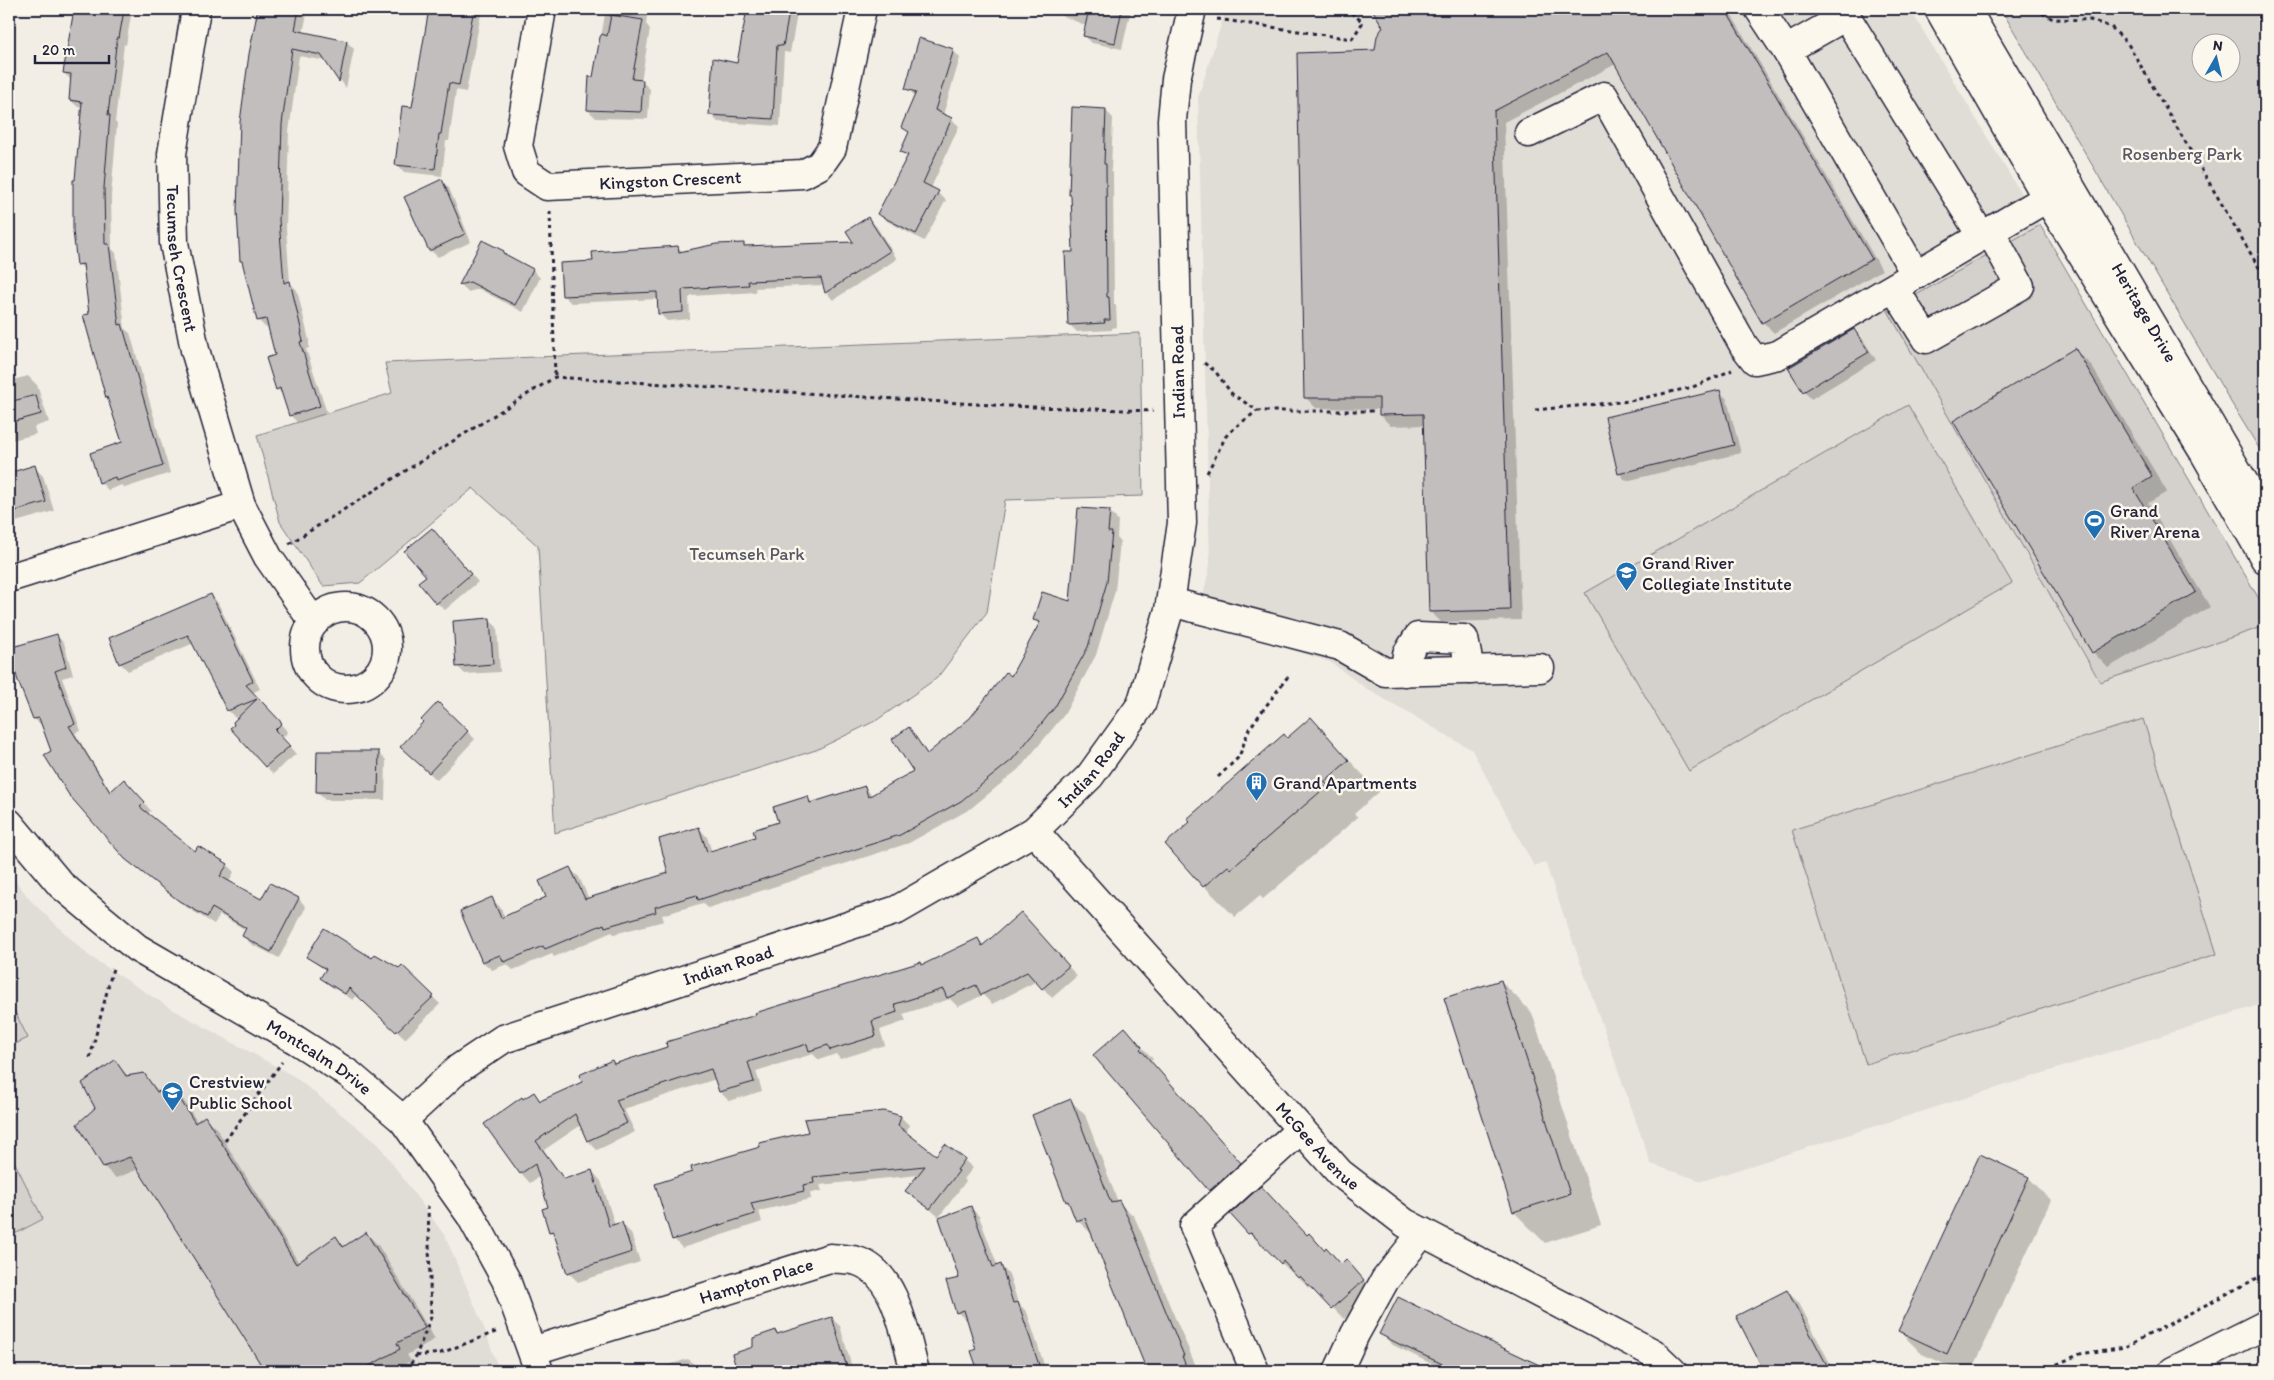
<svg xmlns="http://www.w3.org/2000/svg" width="2274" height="1380" viewBox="0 0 2274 1380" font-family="Itim,sans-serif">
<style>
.built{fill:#e0dcd6}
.green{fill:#d4d1cc;stroke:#7b7a84;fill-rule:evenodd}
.shadow{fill:#0003}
.building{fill:#c2bebe;stroke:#22223b}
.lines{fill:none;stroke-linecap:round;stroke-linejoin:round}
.minor-casing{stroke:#22223b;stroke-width:31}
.major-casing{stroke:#22223b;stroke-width:31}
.path{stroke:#22223b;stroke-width:3;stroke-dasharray:4 4;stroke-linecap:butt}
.minor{stroke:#fbf7ec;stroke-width:28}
.major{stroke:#fbf7ec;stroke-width:28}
.labels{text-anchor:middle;stroke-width:5;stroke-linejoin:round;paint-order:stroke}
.park-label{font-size:18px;fill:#575766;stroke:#fbf7ec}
.street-label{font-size:18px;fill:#22223b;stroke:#fbf7ec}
.poi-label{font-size:18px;fill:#22223b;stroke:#fbf7ec;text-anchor:start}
</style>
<rect width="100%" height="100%" fill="#f2eee5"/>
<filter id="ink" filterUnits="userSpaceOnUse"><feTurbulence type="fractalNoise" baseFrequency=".02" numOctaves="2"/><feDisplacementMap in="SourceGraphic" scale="10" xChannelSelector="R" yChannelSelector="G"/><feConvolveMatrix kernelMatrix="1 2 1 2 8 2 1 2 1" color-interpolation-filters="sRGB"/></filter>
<g filter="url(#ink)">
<path class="built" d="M1226 9H1910L2040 225 1889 311 2099 682 2265 626V1003L1702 1181 1651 1164 1545 862 1534 866 1472 750 1367 689 1330 662 1198 620 1210 564 1198 98Z
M9 873 32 902 89 956 170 1008 295 1077 378 1144 445 1236 485 1330 499 1371H9Z"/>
<path class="green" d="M2001 9H2265V458L2229 399ZM2232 42V72H2202V42Z
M2040 225 2265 609V626L2100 682 1888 311Z
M1140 333 1143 496 1005 500 987 612 937 678 877 720 816 750 555 833 538 546 473 488 360 583 323 586 280 522 257 435 392 393 385 363Z
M1908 405 2012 583 1689 771 1585 593Z
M2143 719 2217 954 1866 1064 1792 830Z
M9 1000 28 1038 9 1047Z
M9 1151 43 1219 9 1237Z"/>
<path class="shadow" d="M75 9H132L126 45 124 44 115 122 117 124 111 196 112 249 116 253 125 329 130 333 170 473 125 488 122 485 108 490 100 482 123 443 109 400 107 397 90 315 85 270 79 264 76 182 83 108 78 107 70 100 72 81 64 73Z
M259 9H308L303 33 347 42 354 49 346 88 327 61 299 56 289 132 286 228 290 283 297 290 309 340V348L306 349 327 413 297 422 290 415 284 396 277 389 276 356 269 327 266 328 258 320 244 264 242 261 250 54Z
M431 9H482L466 92 456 90 449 141H446L442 176 404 172 397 164 413 108Z
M606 9H648L646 24 650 29 641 81 650 89 648 119 596 118 588 110Z
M737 9H798L790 53 784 52 780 126 718 122 710 114 738 64 747 16Z
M1046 9H1131L1122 49 1092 43 1085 36 1087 26Z
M1373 9H1728L1882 270 1774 333 1763 322 1616 64 1504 122 1521 620 1441 622 1430 611 1425 425 1391 426 1380 415V409L1316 408 1305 397 1376 52 1385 27Z
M953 50 960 58 943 115 951 119 959 126 931 188 946 200 924 241 887 221 879 213 908 158 902 152 910 134 903 126 915 96 907 88Z
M1105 110 1113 118 1111 170 1113 173 1114 304 1116 306 1117 327 1112 328V330L1077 332 1069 324 1074 254 1072 197 1070 194Z
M441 181 449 188 471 242 438 257 430 250Z
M868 218 876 226 897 259 833 300 826 292 824 285 755 288 756 292 692 296 689 298 690 319 667 321 659 313 658 299 571 303 563 295 594 262 678 247 683 252 743 244 746 247 855 243Z
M503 252 509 258 533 270 540 278 523 312 479 289 468 292 461 285Z
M1854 330 1862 338 1876 360 1811 399 1804 391Z
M2075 350 2091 365 2167 492 2148 503 2210 607 2108 668 2093 652Z
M28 376 37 385 49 422 34 427 36 434 9 441V381Z
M1719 391 1727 399 1741 453 1626 481 1619 473Z
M34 467 43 476 54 511 9 524V475Z
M1110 512 1118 520 1117 538 1120 541 1115 591 1096 655 1064 715 1020 768 970 809 909 843 708 908 703 903 662 915 664 921 614 934 612 932 554 957 552 954 513 970 507 964 492 970 483 962 462 911 492 899 500 907 505 917 548 898 570 869 579 877 589 899 670 874 699 828 707 837 712 852 757 838 780 823 807 798 813 803 865 788 873 796 915 771 909 729 928 754 971 719 1012 678 1040 625 1035 620 1071 602Z
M439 537 478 582 445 610 437 603 427 576Z
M211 595 218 603 260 689 252 693 288 732 282 738 296 754 273 774 232 729 241 716 235 718 228 710 194 643 128 671 121 664 111 638Z
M489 620 497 627 500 672 465 674 457 666Z
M56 635 64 643 73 675 62 678 81 731 75 733 111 792 132 788 151 811 147 814 195 852 227 865 234 872 229 882 262 901 271 884 299 899 306 907 279 958 251 944 243 936 246 930 220 915 214 924 188 908 134 866 53 752 43 726 34 719Z
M438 704 475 739 437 780 409 754 425 722Z
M1311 719 1379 792 1354 814 1358 817 1263 899 1260 896 1235 917 1204 886 1287 740Z
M378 753 386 760 385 800H325L317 792Z
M1021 913 1077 976 1052 998 1037 981 992 1004 983 995 958 1007 950 999 903 1014 906 1021 880 1030 885 1045 840 1059 836 1054 819 1060 813 1054 756 1071 762 1091 729 1101 720 1092 716 1079 624 1109 635 1132 597 1150 588 1141 581 1125 544 1150 565 1180 592 1171 601 1181 615 1225 621 1223 631 1233 640 1262 578 1282 568 1272 557 1239 550 1231V1208L540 1176 530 1183 521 1173 523 1100 533 1093 542 1101 584 1082 612 1061 615 1064 920 963 923 965 978 939 985 946Z
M308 957 373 960 399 970 402 967 440 1004 405 1039 357 994 353 1000 329 985 322 978 326 971Z
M1501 981 1532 1013 1601 1225 1545 1243 1514 1212Z
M1125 1028 1153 1059 1151 1061 1251 1175 1221 1202 1095 1055Z
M115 1062 129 1077 143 1074 159 1092 172 1089 184 1101 198 1123 205 1118 217 1129 299 1263 336 1238 345 1247 366 1233 378 1245 435 1339 407 1355 411 1361 392 1371H230L261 1362 139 1169 116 1178 104 1167 97 1108Z
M1071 1101 1085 1115 1118 1202 1134 1216 1143 1236 1170 1306 1198 1371H1147L1093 1235 1077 1220Z
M884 1112 901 1117 909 1125 906 1134 937 1156 964 1160 973 1168 964 1179 966 1181 939 1217 907 1190 919 1175 820 1185 822 1191 810 1193 811 1199 759 1211 762 1222 682 1248 674 1239 810 1133Z
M1981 1156 2029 1178 2051 1200 1972 1371H1960L1922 1354 1899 1331Z
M970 1207 979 1216 998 1267 1000 1266 1009 1274 1018 1303 1027 1312 1046 1371H979L973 1351 978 1350 969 1320H966L957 1312Z
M1232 1214 1308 1237 1342 1265 1357 1273 1375 1292 1344 1319 1312 1287 1310 1289 1294 1273 1293 1274 1262 1244 1261 1245Z
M1787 1291 1799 1303 1834 1371H1766L1738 1317Z
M1398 1298 1548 1371H1446L1393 1345 1381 1334Z
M832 1319 840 1326 853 1371H739L733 1355 754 1348 775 1332 778 1334Z
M688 1359 696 1366 698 1371H649Z"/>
<path class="building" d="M74 9 124 10 119 38 117 37 108 115H110L104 188 105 244H109L119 325 122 324 163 466 116 481 115 477 99 483 90 453 122 442 107 397 106 398 83 315 89 314 83 264 77 265 73 231V180H75L82 102 69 100 71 74 63 73Z
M258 9H299L295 30 347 41 339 82 321 55 292 49 282 124 279 220 284 283 290 281 302 333H301L303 341 300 342 320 406 289 416 280 388 276 390 266 358 275 355 266 319 257 321 242 261H240L237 211 240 122 249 54Z
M429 9H474L459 85 449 83 441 134H439L435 169 395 165 402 106 412 107Z
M747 9H785V12H789L783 46 777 45 773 119 709 115 713 58 737 63Z
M1089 9H1122L1115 43 1083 36Z
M1372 9H1725L1872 259 1762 323 1608 52 1494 111 1510 610 1429 612 1423 414 1379 415V398H1304L1297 53 1375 50 1377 36 1383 27Z
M611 15 643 20 632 79 643 80 641 112 587 110 589 76 593 77 600 37 602 34 607 36Z
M919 38 954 49 935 110 952 118 923 183 939 191 916 234 877 214 908 155 900 152 909 132 901 127 916 92 905 89Z
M1072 107 1106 109 1104 164H1106L1107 297H1109L1110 320H1104L1105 323 1068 325 1065 252H1073L1071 195H1069Z
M442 179 465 234 429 251 404 197Z
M868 217 890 251 825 293 821 278 748 281 749 285 684 289 682 291 683 312 658 314 657 292 562 296 560 263 593 261 592 252 678 246 679 252 716 244 744 243V246L853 242 846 231Z
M482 240 504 251 503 253 533 269 515 305 470 282 459 285Z
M1854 329 1869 352 1803 392 1788 368Z
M2075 348 2152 476 2133 488 2196 592 2092 653 1953 421Z
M1720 390 1734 445 1618 474 1605 417Z
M36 395 41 414 9 423V402Z
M35 465 46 502 9 513V473Z
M1078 508 1110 510 1108 532H1112L1107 582 1088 647 1055 707 1012 760 961 801 900 835 698 900 697 895 655 907 656 912 605 927 604 924 545 949 543 946 504 962 500 955 482 962 460 911 492 897 501 918 546 897 539 881 570 867 585 899 668 873 659 839 699 827 707 852 755 837 753 830 778 822 773 807 808 796 810 803 865 786 868 797 913 771 892 739 909 727 927 754 970 718 1006 672 1011 676 1040 622 1033 620 1042 592 1070 601Z
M432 528 471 574 436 604 418 582 426 576 404 551Z
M211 594 253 681 246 685 282 723 275 730 290 746 265 767 230 728 234 725 233 722 257 699 227 711 188 635 119 664 109 638Z
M490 618 493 664 456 667 453 621Z
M57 634 66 667 55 671 75 724 69 726 110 792 124 779 145 802 140 807 195 851 198 846 228 864 220 876 261 899 270 883 299 898 271 952 242 936 246 928 212 908 207 917 179 901 125 859 69 795 44 755 51 751 39 718 33 719 18 681 9 650V648Z
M438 702 468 731 429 773 400 747 423 722 421 720Z
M1311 717 1349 760 1324 782 1328 785 1231 869 1228 866 1203 887 1165 844 1190 822 1187 819 1284 734 1287 738Z
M317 751H379L378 793 316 792Z
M1021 912 1069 966 1042 989 1027 972 981 995 976 985 947 998 943 989 895 1004 897 1012 872 1021 876 1036 830 1050 828 1045 809 1051 807 1044 748 1062 754 1082 719 1092 711 1069 616 1100 627 1123 587 1141 575 1114 536 1141 564 1179 592 1170 609 1226 622 1222 632 1252 567 1273 553 1231 549 1232 542 1209 548 1207 535 1164 520 1174 484 1124 522 1097 523 1099 534 1092 540 1101 582 1082 579 1075 612 1060 614 1064 667 1047 666 1042 756 1015 755 1013 921 962 922 965 978 938 982 946Z
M324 928 372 958 375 954 399 968 402 965 434 996 396 1032 349 988 345 994 320 978 326 969 306 957Z
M1501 980 1570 1194 1513 1212 1444 998Z
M1125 1027 1142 1047 1140 1049 1241 1163 1209 1191 1093 1055Z
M115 1060 126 1076 144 1073 157 1092 173 1088 195 1123 205 1116 296 1264 336 1236 343 1247 366 1232 425 1328 397 1343 400 1349 360 1371H265L130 1157 103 1167 77 1124 95 1108 82 1083Z
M1071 1099 1111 1203 1119 1200 1129 1220 1184 1356H1182L1188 1371H1147L1085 1218 1076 1221 1068 1201 1066 1202 1032 1115Z
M884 1111 901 1116 898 1126 936 1155 945 1144 965 1159 957 1170 959 1171 930 1209 905 1191 925 1166 813 1177 814 1183 803 1185 804 1191 751 1203 755 1214 672 1240 655 1184 692 1172 691 1167 760 1147 759 1143 808 1132 804 1119Z
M1980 1154 2029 1177 1947 1354 1898 1331Z
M1261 1186 1307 1235 1309 1233 1324 1250 1326 1247 1341 1264 1346 1259 1364 1280 1331 1309 1300 1276 1298 1278 1283 1261 1281 1264 1251 1233 1248 1234 1230 1214Z
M971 1206 993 1267 1001 1264 1013 1303 1018 1302 1041 1371H978L971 1351 976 1349 964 1310 956 1313 946 1281 959 1278 939 1218Z
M1787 1290 1830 1371H1764L1736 1316Z
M1398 1297 1480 1337 1552 1371H1458L1403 1346 1379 1334Z
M832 1317 848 1371H737L732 1354 753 1347V1338L776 1330 777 1334Z"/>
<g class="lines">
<defs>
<g id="minor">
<path id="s1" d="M196 9 172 154 174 243 195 350 241 505 268 557 314 623"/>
<path id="s2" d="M542 9 518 146 526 172 547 186 803 174 820 165 832 148 862 9"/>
<path d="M1759 9 1786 50"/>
<path d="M1939 9 2047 198 2205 454 2265 559"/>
<path id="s3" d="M1966 9 2265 518"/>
<path d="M1529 133 1604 96 1744 346 1755 360 1778 355 2047 198 2069 183"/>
<path d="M1916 275 1786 50 1846 16 1982 237"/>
<path d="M1894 288 1926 339 2020 286 1990 231"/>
<path d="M9 578 241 505"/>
<path d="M1171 602 1340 646 1385 672 1540 668"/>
<circle cx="346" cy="648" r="41"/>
<path d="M1405 672 1407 654 1418 637 1464 639 1470 670"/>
<path id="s4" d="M9 823 61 885 137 948 296 1040 349 1074 403 1120 471 1216 506 1280 539 1371"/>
<path id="s5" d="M1034 831 1340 1173 1405 1223 1653 1353 1672 1371"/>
<path id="s6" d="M403 1120 458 1069 503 1039 897 910 1034 831 1090 776 1141 705 1169 610 1182 523 1172 120 1176 79 1192 9"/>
<path id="s7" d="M532 1351 830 1258C838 1259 849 1259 857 1261 897 1273 905 1337 915 1371"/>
<path d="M1255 1371 1194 1226 1301 1129"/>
<path d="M1338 1371 1355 1334 1385 1280 1423 1232"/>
</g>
<path id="major" d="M2173 1371 2265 1325"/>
</defs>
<use href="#minor" class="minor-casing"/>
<use href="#major" class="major-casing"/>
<path class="path" d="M2035 9 2053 19 2090 20 2111 27 2128 44 2265 278
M1217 19 1352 39 1363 22 1346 9
M550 211 555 377
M1204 363 1215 371 1232 394 1258 411H1373
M1535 410 1630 401 1693 387 1732 370
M1207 473 1226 436 1238 425 1257 411
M289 544 555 377 1006 406 1153 411
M1218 777 1239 757 1249 729 1289 675
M90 1058 113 968
M225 1141 282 1062
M416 1356 441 1353 498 1331
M406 1371 416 1356 431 1317 428 1206
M2042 1371 2080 1354 2125 1347 2265 1274"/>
<use href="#minor" class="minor"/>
<use href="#major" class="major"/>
</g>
</g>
<defs>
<symbol id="stadium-pin" viewBox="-11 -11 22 30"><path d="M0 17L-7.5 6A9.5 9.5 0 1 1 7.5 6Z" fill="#1f6fb2" stroke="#fbf7ec"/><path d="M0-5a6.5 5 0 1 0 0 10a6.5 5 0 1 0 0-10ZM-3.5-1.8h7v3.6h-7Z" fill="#fff"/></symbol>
<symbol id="school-pin" viewBox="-11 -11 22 30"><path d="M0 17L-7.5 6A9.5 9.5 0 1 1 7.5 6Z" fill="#1f6fb2" stroke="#fbf7ec"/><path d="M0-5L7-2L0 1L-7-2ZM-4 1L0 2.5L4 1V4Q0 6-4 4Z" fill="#fff"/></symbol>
<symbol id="building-pin" viewBox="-11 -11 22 30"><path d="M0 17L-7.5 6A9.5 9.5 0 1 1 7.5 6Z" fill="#1f6fb2" stroke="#fbf7ec"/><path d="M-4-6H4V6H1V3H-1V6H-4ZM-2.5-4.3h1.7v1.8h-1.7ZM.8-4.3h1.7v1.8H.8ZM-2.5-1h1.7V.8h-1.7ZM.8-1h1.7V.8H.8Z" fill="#fff"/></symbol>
</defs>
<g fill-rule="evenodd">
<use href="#stadium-pin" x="2082" y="508" width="25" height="34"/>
<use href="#school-pin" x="1614" y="560" width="25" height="34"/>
<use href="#building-pin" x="1244" y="770" width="25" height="34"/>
<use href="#school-pin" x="160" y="1080" width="25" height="34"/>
</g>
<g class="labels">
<g class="park-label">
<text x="2182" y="160">Rosenberg Park</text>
<text x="747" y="560">Tecumseh Park</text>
</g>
<g class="street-label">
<text dy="6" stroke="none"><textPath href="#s2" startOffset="315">Kingston Crescent</textPath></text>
<text dy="6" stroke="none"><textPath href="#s1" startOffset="252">Tecumseh Crescent</textPath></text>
<text dy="6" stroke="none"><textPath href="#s3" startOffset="352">Heritage Drive</textPath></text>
<text transform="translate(1178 372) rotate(-91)" y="6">Indian Road</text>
<text dy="6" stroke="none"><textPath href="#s6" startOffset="786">Indian Road</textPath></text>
<text dy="6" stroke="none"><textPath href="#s6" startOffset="366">Indian Road</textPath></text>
<text dy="6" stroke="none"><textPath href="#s4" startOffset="392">Montcalm Drive</textPath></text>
<text dy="6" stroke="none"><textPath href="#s5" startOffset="424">McGee Avenue</textPath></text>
<text dy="6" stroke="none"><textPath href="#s7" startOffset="235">Hampton Place</textPath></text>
</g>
<g class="poi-label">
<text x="2110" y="517">Grand<tspan x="2110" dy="21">River Arena</tspan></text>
<text x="1642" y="569">Grand River<tspan x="1642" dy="21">Collegiate Institute</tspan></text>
<text x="1273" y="789">Grand Apartments</text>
<text x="189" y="1088">Crestview<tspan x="189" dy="21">Public School</tspan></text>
</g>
</g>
<rect width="2274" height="1380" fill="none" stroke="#fbf7ec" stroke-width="30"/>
<rect x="15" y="15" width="2244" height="1350" fill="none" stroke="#22223b" stroke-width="2" filter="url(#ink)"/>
<g transform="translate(2216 58) rotate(8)"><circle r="24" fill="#fbf7ec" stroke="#a4a2a5"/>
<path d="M0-4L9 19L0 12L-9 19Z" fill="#1f6fb2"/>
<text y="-8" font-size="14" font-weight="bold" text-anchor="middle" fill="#22223b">N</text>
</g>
<path d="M35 55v8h74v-8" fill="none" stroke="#22223b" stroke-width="2.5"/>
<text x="42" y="55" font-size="15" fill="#22223b" stroke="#fbf7ec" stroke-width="4" paint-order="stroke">20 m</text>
</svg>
